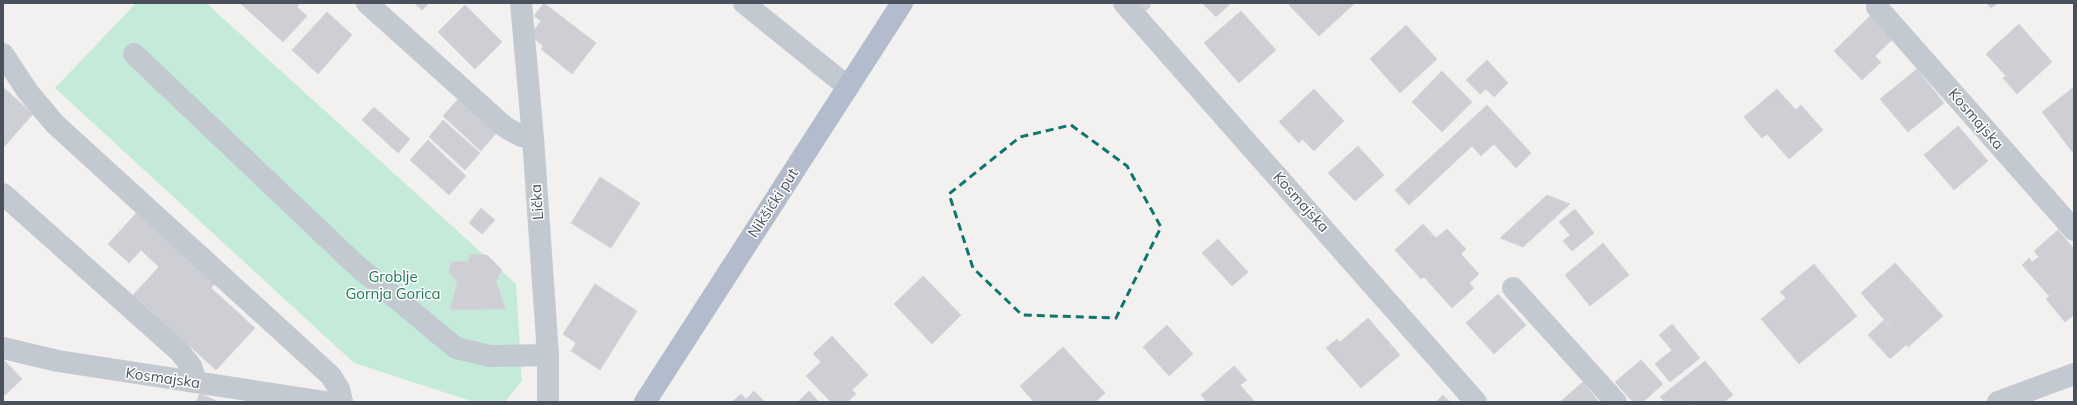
<svg xmlns="http://www.w3.org/2000/svg" width="2077" height="405" viewBox="0 0 2077 405" font-family="Mulish,sans-serif">
<style>
.green{fill:#c4ebd9}
.building{fill:#cecfd4;stroke:#d5d6db}
.lines{fill:none;stroke-linecap:round;stroke-linejoin:round}
.minor{stroke:#c2c9d0;stroke-width:22}
.major{stroke:#b3bccc;stroke-width:22}
.marked{fill:none;stroke:#0f766e;stroke-width:3;stroke-dasharray:8 5;stroke-linejoin:round}
.labels{text-anchor:middle;stroke-width:3;stroke-linejoin:round;paint-order:stroke}
.street-label{font-size:15px;fill:#4a515c;stroke:#fff}
.park-label{font-size:15px;fill:#217758;stroke:#fff}
</style>
<rect width="100%" height="100%" fill="#f2f1f0"/>
<path class="green" d="M136 3H206L516 284 522 381 505 402H474L354 363 55 88Z"/>
<path class="building" d="M240 3H300L297 7 307 16 283 42Z
M414 3H429L422 10Z
M544 3 596 43 572 74 541 49 543 46 530 35 541 21 534 16Z
M1129 3H1148L1151 6 1141 15Z
M1202 3H1231L1216 17Z
M1291 3H1355L1319 36 1289 5Z
M1987 3H1998L1991 8Z
M465 5 502 42 475 69 438 32Z
M1241 11 1276 50 1239 83 1204 43Z
M327 12 352 35 318 74 292 50Z
M1870 16 1893 39 1875 56 1881 62 1862 80 1834 51Z
M2019 24 2052 62 2017 94 2003 78 2006 76 1986 54Z
M1406 25 1437 59 1400 93 1370 59Z
M1487 60 1508 83 1494 97 1486 89 1480 94 1466 80Z
M1917 69 1944 103 1908 132 1880 99Z
M1442 71 1472 102 1442 132 1412 102Z
M3 87 33 114 3 148Z
M2074 87V154L2042 112Z
M1314 89 1344 121 1314 151 1302 139 1299 143 1279 122Z
M1777 89 1796 110 1801 105 1823 130 1789 159 1767 134 1762 138 1744 117Z
M459 98 497 132 481 151 443 116Z
M1487 105 1531 153 1516 168 1494 144 1481 156 1472 146 1409 205 1395 190Z
M374 107 410 139 398 153 362 120Z
M443 120 480 153 465 170 429 137Z
M1958 126 1988 161 1954 190 1924 155Z
M428 140 466 176 449 195 410 160Z
M1358 146 1384 175 1355 201 1328 173Z
M600 177 640 203 611 248 571 223Z
M1547 195 1570 204 1523 247 1500 238Z
M141 208 219 279 211 288 255 328 216 370 133 295 159 267 141 250 129 263 108 244Z
M481 208 495 220 482 234 469 223Z
M1575 209 1594 233 1572 251 1563 241 1570 235 1559 222Z
M1423 224 1436 238 1447 229 1466 249 1461 254 1479 274 1469 283 1474 288 1452 308 1424 277 1421 279 1395 250Z
M2058 230 2074 249V275L2049 296 2022 265 2029 258 2032 262 2039 257 2034 251Z
M1218 239 1248 272 1232 286 1202 253Z
M1603 243 1629 275 1590 306 1565 275Z
M470 254 487 255 502 270 496 281 506 309 450 310 457 282 449 272 451 262 468 261Z
M1895 263 1943 316 1908 347 1861 293Z
M1814 264 1857 316 1799 364 1761 319 1786 298 1780 292Z
M2074 275V315L2065 322 2046 299Z
M923 276 961 315 932 344 894 304Z
M595 284 637 311 600 370 571 351 576 343 563 334Z
M1498 294 1526 325 1494 354 1466 323Z
M1368 318 1400 355 1361 388 1326 348 1337 339 1340 342Z
M1884 320 1906 345 1890 359 1868 335Z
M1672 324 1700 358 1670 382 1655 364 1672 350 1659 335Z
M1167 325 1193 354 1169 376 1143 347Z
M832 336 868 375 852 390 856 394 847 402H831L806 376 821 362 813 354Z
M1063 347 1105 393 1095 402H1034L1020 386Z
M3 359 22 379 5 395 3 393Z
M1641 360 1663 384 1643 402H1633L1615 382Z
M1705 361 1733 395 1724 402H1691L1690 400 1687 402H1665L1660 397Z
M1234 366 1247 380 1240 385 1255 402H1207L1201 395Z
M1583 382 1599 402H1560Z
M754 391 765 402H732L741 394 746 399Z
M809 391 819 402H798Z
M200 393 218 402H196Z
M1443 395 1450 402H1436Z"/>
<g class="lines">
<path class="minor" d="M367 3 505 127 521 136 533 138
M521 3 533 138 548 355V402
M744 3 848 87
M1124 3 1476 402
M1877 7 2074 230
M3 54 28 92 55 124 331 376 339 389 342 402
M134 54 356 265 456 348 490 356 548 355
M3 194 179 351 191 366 196 382
M1513 288 1616 402
M3 348 58 361 325 402
M1998 402 2074 374"/>
<path class="major" d="M645 402 902 3"/>
</g>
<path class="marked" d="M1071 125 1127 166 1161 227 1116 318 1022 315 973 268 949 194 1020 137Z"/>
<g class="labels">
<g class="street-label">
<text transform="translate(1976 119) rotate(49)" y="5">Kosmajska</text>
<text transform="translate(537 202) rotate(-94)" y="5">Lička</text>
<text transform="translate(1301 202) rotate(48)" y="5">Kosmajska</text>
<text transform="translate(773 203) rotate(-57)" y="5">Nikšićki put</text>
<text transform="translate(163 378) rotate(8)" y="5">Kosmajska</text>
</g>
<g class="park-label">
<text x="393" y="282">Groblje<tspan x="393" dy="17">Gornja Gorica</tspan></text>
</g>
</g>
<rect width="2077" height="405" fill="none" stroke="#4a515c" stroke-width="8"/>
</svg>
